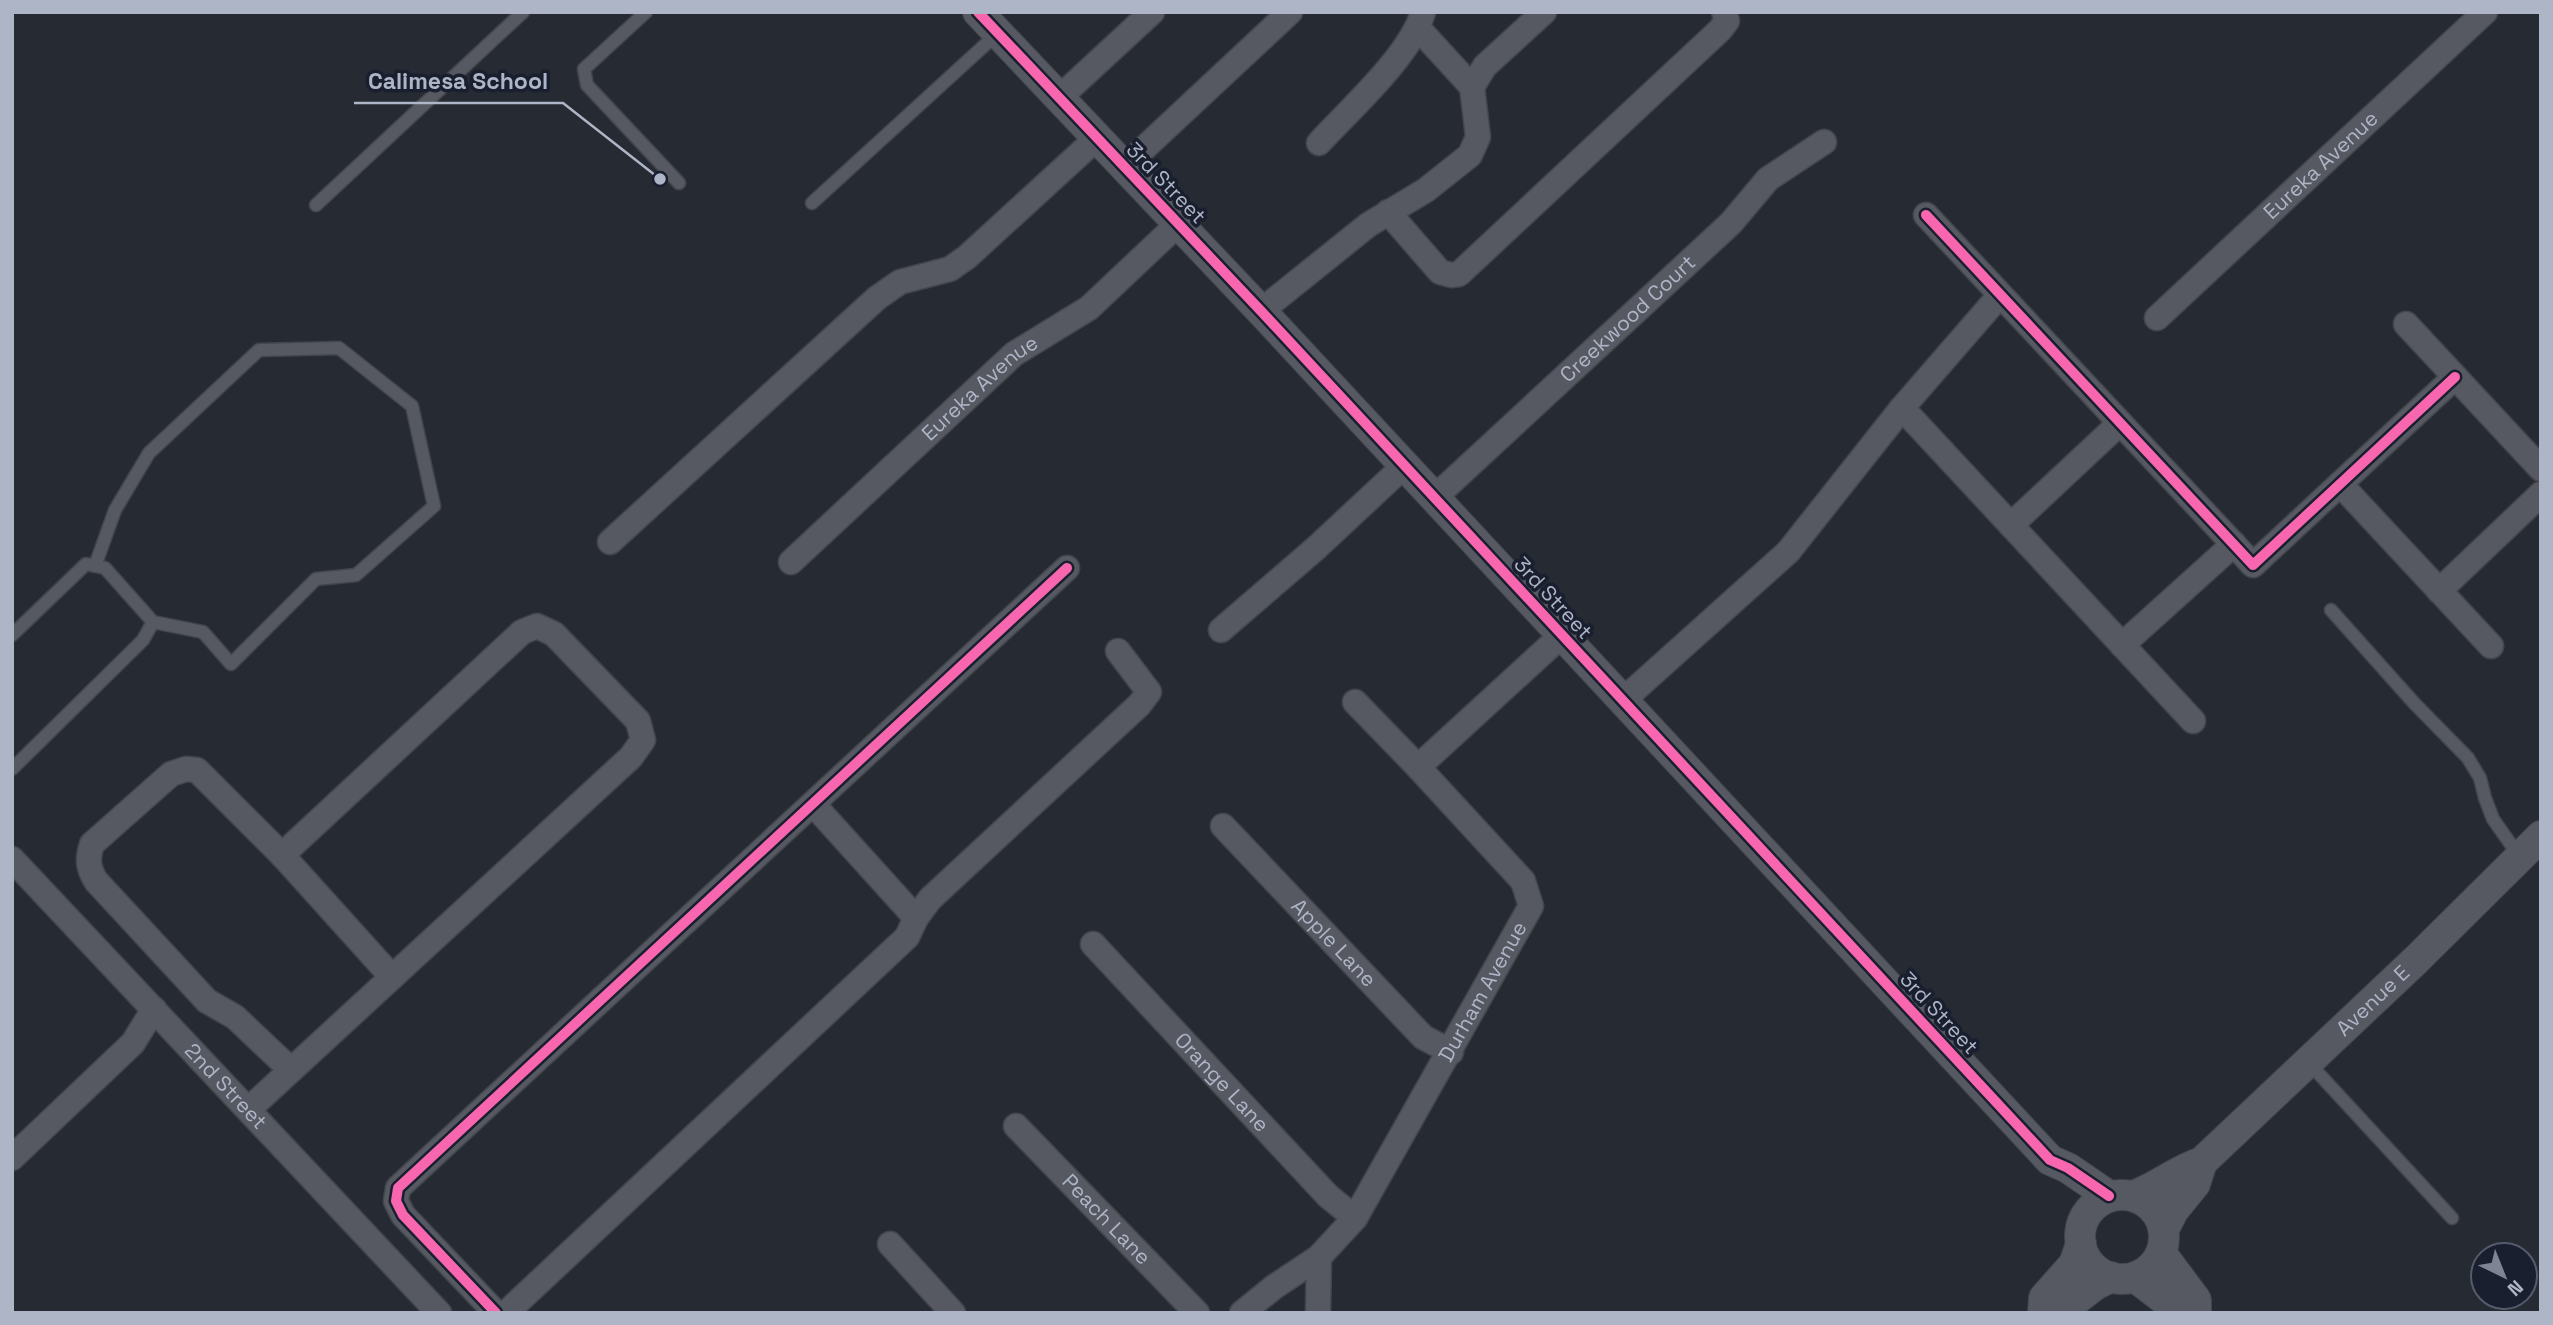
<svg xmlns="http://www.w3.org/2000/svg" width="2553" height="1325" viewBox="0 0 2553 1325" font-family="'Space Grotesk',sans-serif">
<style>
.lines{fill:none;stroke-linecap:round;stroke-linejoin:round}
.service-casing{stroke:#42454c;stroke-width:15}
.minor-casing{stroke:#42454c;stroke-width:27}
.tertiary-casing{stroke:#42454c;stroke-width:32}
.service{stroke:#565962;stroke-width:12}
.minor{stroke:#565962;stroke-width:24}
.tertiary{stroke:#565962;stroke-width:30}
.cycleway-casing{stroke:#191f2e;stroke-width:15}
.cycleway{stroke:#f766af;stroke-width:10}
.labels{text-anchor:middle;stroke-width:7;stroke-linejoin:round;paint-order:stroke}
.street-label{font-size:21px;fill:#aeb5c6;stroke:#191f2e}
.leader{fill:none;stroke:#aeb5c6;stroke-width:2.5}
.callout-dot{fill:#aeb5c6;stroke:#191f2e;stroke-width:2.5}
.callout-label{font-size:23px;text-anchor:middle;font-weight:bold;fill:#aeb5c6;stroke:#191f2e;stroke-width:7;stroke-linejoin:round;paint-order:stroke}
</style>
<rect width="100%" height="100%" fill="#262a33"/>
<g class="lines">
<defs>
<path id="service" d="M646 12 584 69 587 85 679 183
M812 203 998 33
M316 205 523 12
M95 566 115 510 149 453 259 350 339 348 412 406 434 506 356 575 316 579 231 664 203 632 153 622
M2331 610 2414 703 2468 758 2480 778 2485 798 2493 819 2519 856
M12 635 86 564 105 568 153 622 143 640 12 769
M2308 1062 2452 1218"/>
<g id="minor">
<path d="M1419 29 1472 87"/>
<path d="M1059 98 1152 12"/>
<path d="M1319 143C1350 109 1411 55 1423 12"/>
<path d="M1124 167 1290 12"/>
<path d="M1388 212 1440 272 1451 275 1459 274 1720 30 1727 21 1724 12"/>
<path d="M1926 215 2253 565 2455 377"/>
<path d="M1261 311 1368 225 1426 190 1470 155 1478 137 1472 87 1485 66 1544 12"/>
<path id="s1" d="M2157 318 2485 12"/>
<path d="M2406 324 2541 469"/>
<path d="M1902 408 2193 721"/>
<path d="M2340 484 2491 646"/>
<path id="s2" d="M1434 498 1731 223 1768 179 1824 142"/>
<path d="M2011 525 2120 423"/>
<path d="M610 542 877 298 900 282 950 269 967 257 1097 138"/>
<path id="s3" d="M791 562 1014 354 1089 308 1178 224"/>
<path d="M2439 591 2541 494"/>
<path d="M1221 630 1315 549 1404 466"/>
<path d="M2122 645 2234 544"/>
<path d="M1622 701 1788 552 1902 408 2000 295"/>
<path d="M1418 767 1561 636"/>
<path d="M813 804 916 918"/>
<path id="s4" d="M1223 826 1423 1037 1451 1052"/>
<path id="s5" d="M12 859 439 1313"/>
<path id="s6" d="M1093 944 1328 1196 1355 1218"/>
<path d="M291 1070 235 1017 207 1001 96 881C88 868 87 859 92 844L171 774 186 769 197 770 282 855 392 977"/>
<path d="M249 1109 631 757 643 740 638 721 554 634 537 626 522 632 282 855"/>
<path id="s7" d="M1016 1126 1197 1313"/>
<path d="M12 1158 133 1043 154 1009"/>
<path d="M890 1244 953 1313"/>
<path d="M496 1313 403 1215 396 1201 398 1188 1067 568"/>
<path d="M506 1313 907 937 916 918 930 899 1139 705 1149 692 1118 651"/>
<path d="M1242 1313 1274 1287 1319 1257"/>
<path id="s8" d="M1318 1313 1319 1257 1355 1218 1531 906 1523 881 1418 767 1355 702"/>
</g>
<g id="tertiary">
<path d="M978 12 1261 311 2050 1160 2068 1168 2109 1196"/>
<circle cx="2122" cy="1237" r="42"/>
<path id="s9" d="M2133 1196C2158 1187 2177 1170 2202 1162L2416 960 2541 836"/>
<path d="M2164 1229 2173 1211 2195 1184 2202 1162"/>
<path d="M2161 1253 2196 1300V1313"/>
<path d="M2135 1277 2182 1313H2190"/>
<path d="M2043 1313 2044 1298 2074 1264 2081 1244"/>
<path d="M2059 1313 2095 1285 2111 1277"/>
</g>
</defs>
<use href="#service" class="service-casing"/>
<use href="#minor" class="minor-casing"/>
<use href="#tertiary" class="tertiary-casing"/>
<use href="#service" class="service"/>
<use href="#minor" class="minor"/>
<use href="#tertiary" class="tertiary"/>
<defs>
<path id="cycleway" d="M978 12 1261 311 2050 1160 2068 1168 2109 1196
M1926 215 2253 565 2455 377
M496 1313 403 1215 396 1201 398 1188 1067 568"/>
</defs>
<use href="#cycleway" class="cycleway-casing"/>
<use href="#cycleway" class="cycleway"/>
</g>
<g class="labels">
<g class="street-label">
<text dy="7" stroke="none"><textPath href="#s1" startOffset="224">Eureka Avenue</textPath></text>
<text transform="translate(1166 183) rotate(46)" y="7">3rd Street</text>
<text dy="7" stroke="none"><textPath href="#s2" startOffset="264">Creekwood Court</textPath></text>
<text dy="7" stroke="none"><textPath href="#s3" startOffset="257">Eureka Avenue</textPath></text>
<text transform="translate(1553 598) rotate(47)" y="7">3rd Street</text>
<text dy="7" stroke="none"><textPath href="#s4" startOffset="161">Apple Lane</textPath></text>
<text dy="7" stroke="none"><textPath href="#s8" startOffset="369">Durham Avenue</textPath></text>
<text dy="7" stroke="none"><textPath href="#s9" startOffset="312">Avenue E</textPath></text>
<text transform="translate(1939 1013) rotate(47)" y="7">3rd Street</text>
<text dy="7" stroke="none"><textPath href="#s6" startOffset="189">Orange Lane</textPath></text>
<text dy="7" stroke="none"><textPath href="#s5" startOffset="312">2nd Street</textPath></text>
<text dy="7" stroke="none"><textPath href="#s7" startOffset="130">Peach Lane</textPath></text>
</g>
</g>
<path class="leader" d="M660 179L563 103H354"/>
<circle class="callout-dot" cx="660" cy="179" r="7"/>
<g class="callout-label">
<text x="458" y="89">Calimesa School</text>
</g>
<rect width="2553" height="1325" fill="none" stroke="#aeb5c6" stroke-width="28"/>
<g transform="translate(2504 1276) rotate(137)"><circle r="33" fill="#191f2e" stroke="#555b6b" stroke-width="2"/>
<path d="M0-5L12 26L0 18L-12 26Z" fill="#7e8493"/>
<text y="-10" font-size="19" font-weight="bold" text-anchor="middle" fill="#aeb5c6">N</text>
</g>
</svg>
